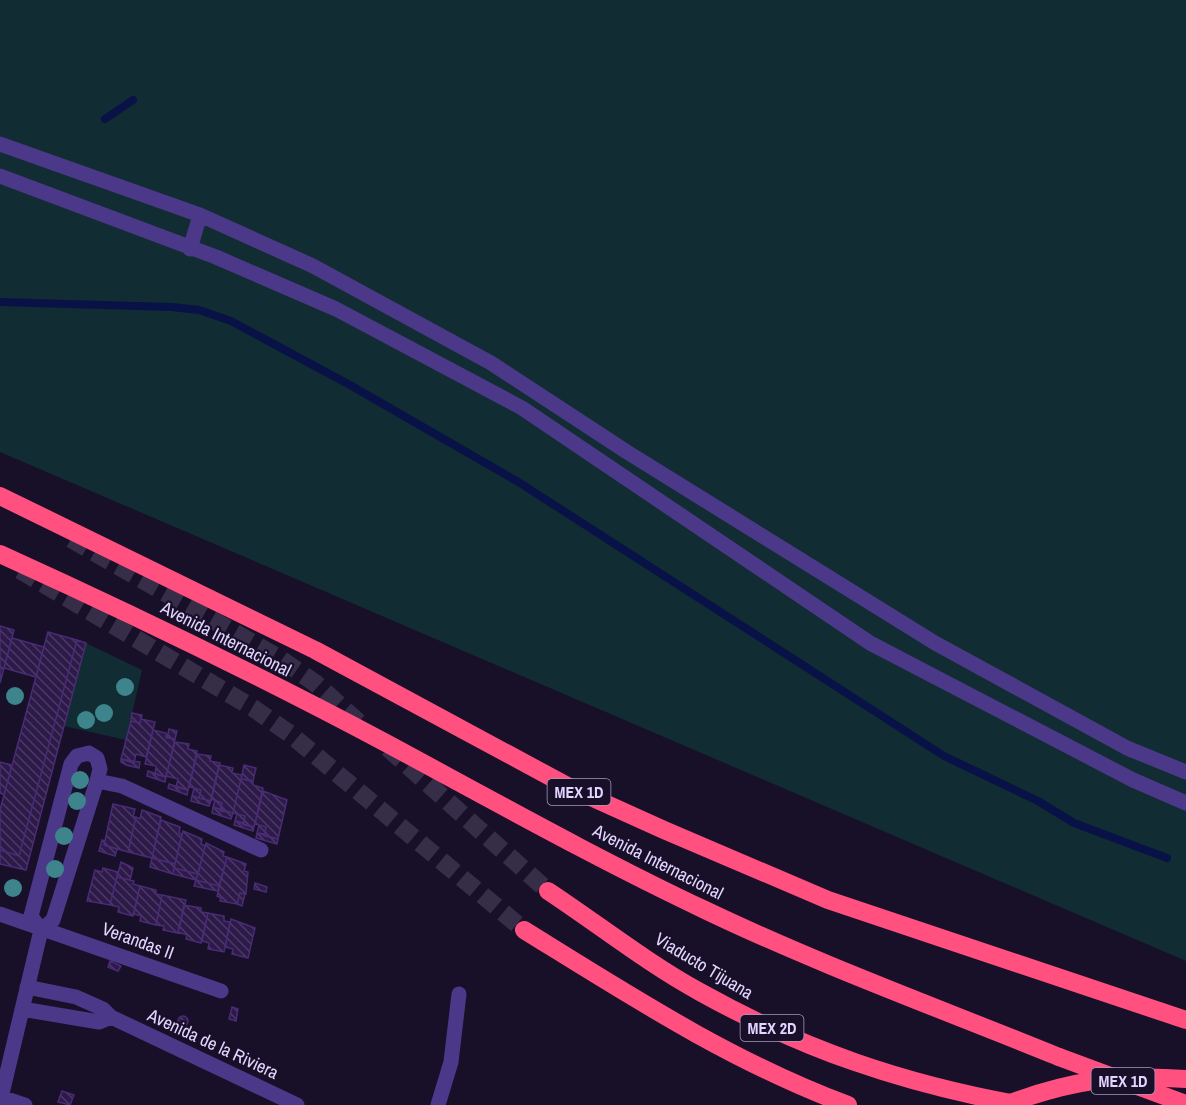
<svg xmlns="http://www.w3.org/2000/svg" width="1186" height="1105" viewBox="0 0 1186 1105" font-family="'Archivo Narrow',sans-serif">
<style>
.green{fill:#112c32}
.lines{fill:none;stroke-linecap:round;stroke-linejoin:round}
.stream{stroke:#081247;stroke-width:8}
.building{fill:url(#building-back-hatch);stroke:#492b76;stroke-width:1.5}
.highway-tunnel{stroke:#362d48;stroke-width:18;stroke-dasharray:18 9;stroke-linecap:butt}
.minor{stroke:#4b3888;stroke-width:15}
.highway{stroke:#ff5080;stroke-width:18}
.highway-bridge{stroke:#ff5080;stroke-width:18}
.tree{fill:#3d848c}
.labels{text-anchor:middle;stroke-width:4.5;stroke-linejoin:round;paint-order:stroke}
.shield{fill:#180f28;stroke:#a69abe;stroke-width:1.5}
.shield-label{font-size:16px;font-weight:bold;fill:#e3d5ff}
.street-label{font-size:18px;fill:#e3d5ff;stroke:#180f28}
</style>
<defs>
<pattern id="building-back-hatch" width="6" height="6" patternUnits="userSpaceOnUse" patternTransform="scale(1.5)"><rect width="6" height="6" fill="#2d1a49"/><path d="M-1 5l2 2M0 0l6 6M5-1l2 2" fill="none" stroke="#4b3a64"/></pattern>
</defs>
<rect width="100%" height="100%" fill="#180f28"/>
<path class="green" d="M0 0H1186V961L0 452Z
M86 643 142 670 126 740 64 726Z"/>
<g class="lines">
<path class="stream" d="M105 119 133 100
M0 302 172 307 199 310 231 321 350 385 520 483 944 756 1038 801 1074 823 1167 858"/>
</g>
<path class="building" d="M0 626 14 630 0 683Z
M48 632 77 640 19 856 0 850V810Z
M12 638 44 647 36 677 4 668Z
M77 640 86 643 26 870 0 864V850L19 856Z
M132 713 142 715 140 723 131 721Z
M141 719 155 722 146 757 136 754 134 763 121 759 131 721 140 723Z
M169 729 177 731 175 739 167 738Z
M153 730 166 733V737L175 739 166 777 155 774 156 766 145 764Z
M175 742 189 744 188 749 197 751 188 790 176 787 178 779 166 776Z
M197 754 211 756 210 761 220 763 211 801 199 798 201 790 189 787Z
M121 759 140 762 139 768 126 765 121 762Z
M0 762 12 765 4 795 0 793Z
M219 765 233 768 232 773 242 775 233 813 220 811 222 803 211 799Z
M244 765 256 768 253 781 241 779Z
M148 771 166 777 165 782 147 776Z
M241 779 253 781V785L263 788 254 827 243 825 245 816 233 813Z
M169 784 188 790 187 795 168 788Z
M194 788 201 790 199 798 192 796Z
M263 791 287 800 278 839 264 836 266 827 255 824Z
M192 796 211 801 209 806 191 801Z
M215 800 222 803 221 810 213 807Z
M113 804 135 809 133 817H136L128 852 104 845Z
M213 807 233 813 231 819 212 813Z
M142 810 161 817 152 858 128 852 136 817 140 819Z
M237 814 245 816 244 823 235 821Z
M161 820 180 827 179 833 182 834 175 864 152 858Z
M235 821 254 827 253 831 234 825Z
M259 825 266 827 265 834 257 833Z
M183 831 202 839 201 844 205 846 198 874 174 868Z
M257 833 278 839 277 844 256 838Z
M102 840 105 841 104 845 117 849 115 856 99 851Z
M206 843 224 852 223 856 227 857 219 886 196 880Z
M227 857 246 864 244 871 248 872 246 894 240 893 237 904 220 901 221 898 217 896Z
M152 858 175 864 173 874 150 867Z
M121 862 133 868 130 880 117 877Z
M103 868 118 872 110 905 87 901 95 870 102 872Z
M174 868 198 874 196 880 173 874Z
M117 877 134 881 133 884 140 886 133 916 118 912 119 907 110 905Z
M196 880 219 886 218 891 194 886Z
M255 883 267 887 266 892 254 889Z
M140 886 156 890V894L162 895 156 925 140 921 141 916 134 914Z
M240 893 245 894 242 906 237 904Z
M162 895 186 900 178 933 163 930 164 926 156 925Z
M184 905 201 908V912L208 913 201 943 186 939 187 935 178 932Z
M208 913 224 916V921L230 922 224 952 208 949 209 943 202 941Z
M231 919 255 928 248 958 232 954 233 949 225 947Z
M110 961 121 966 118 971 108 967Z
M232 1007 238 1009 236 1021 229 1019Z
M178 1021a5 5 0 1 1 10 0a5 5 0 1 1-10 0Z
M62 1091 74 1095 70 1105 58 1102Z"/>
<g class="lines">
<path class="highway-tunnel" d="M71 539 279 658 315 683 365 728
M20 570 253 708 290 734 524 930
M388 748 548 891"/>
<path class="minor" d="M0 144 200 215 313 266 491 363 627 452 935 643 1127 748 1186 772
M0 176 216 257 336 309 522 408 870 643 1133 780 1186 803
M190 249 200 215
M97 781 122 786 261 850
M0 914 221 991
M27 987 76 997 103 1009 111 1017 297 1105
M22 1009 99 1022 111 1017
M1 1097 25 1105
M0 1102 41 930 53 920 97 781 100 769 97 758 89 753 77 756 71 764 31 916 41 930
M438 1105 451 1062 459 994"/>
<path class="highway" d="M0 496 315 650 571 788 664 830 828 900 1186 1020
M0 554C130 613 260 676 386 743 492 800 597 859 705 910 820 965 941 1009 1059 1057
M524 930C629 995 732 1062 848 1105
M1005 1105C1071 1080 1117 1074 1186 1079"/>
<path class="highway-bridge" d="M548 891C598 924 647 963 700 992 804 1050 904 1084 1022 1105
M1059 1057 1186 1104"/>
</g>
<g class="tree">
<circle cx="125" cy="687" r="9"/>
<circle cx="15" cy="696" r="9"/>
<circle cx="104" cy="713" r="9"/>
<circle cx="86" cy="720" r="9"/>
<circle cx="80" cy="780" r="9"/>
<circle cx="77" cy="801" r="9"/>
<circle cx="64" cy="836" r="9"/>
<circle cx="55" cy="869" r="9"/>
<circle cx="13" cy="888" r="9"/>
</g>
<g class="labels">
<g class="shield">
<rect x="547.5" y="779" width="63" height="26" rx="4.5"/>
<rect x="740.5" y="1015" width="63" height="26" rx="4.5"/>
<rect x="1091.5" y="1068" width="63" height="26" rx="4.5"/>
</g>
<g class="shield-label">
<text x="579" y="798">MEX 1D</text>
<text x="772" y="1034">MEX 2D</text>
<text x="1123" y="1087">MEX 1D</text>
</g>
<g class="street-label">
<text transform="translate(226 639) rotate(27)" y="6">Avenida Internacional</text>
<text transform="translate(658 862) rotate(27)" y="6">Avenida Internacional</text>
<text transform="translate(138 941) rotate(20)" y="6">Verandas II</text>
<text transform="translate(704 966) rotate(31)" y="6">Viaducto Tijuana</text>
<text transform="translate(213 1044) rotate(25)" y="6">Avenida de la Riviera</text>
</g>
</g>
</svg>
